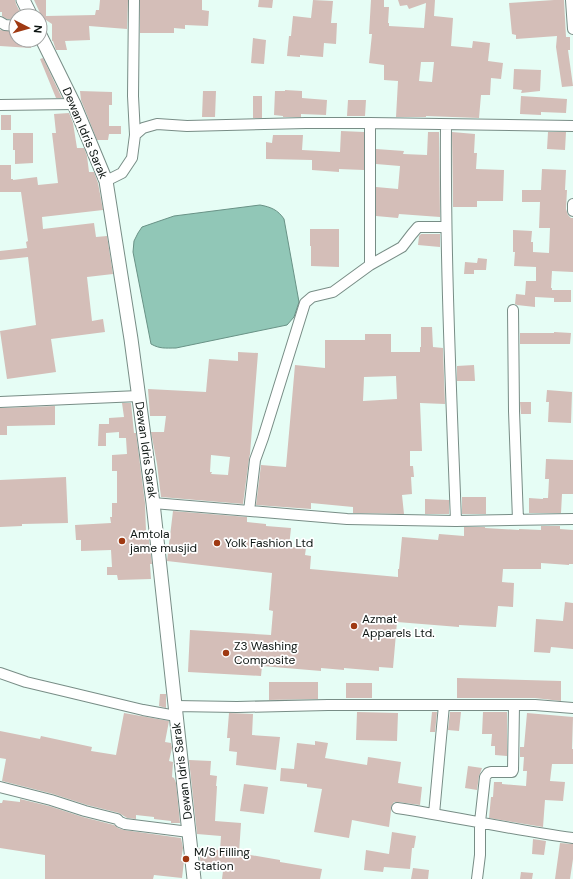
<svg xmlns="http://www.w3.org/2000/svg" width="573" height="879" viewBox="0 0 573 879" font-family="'DM Sans',sans-serif">
<style>
.water{fill:#91c7b7;stroke:#699286}
.building{fill:#d4beb8;fill-rule:evenodd}
.lines{fill:none;stroke-linecap:round;stroke-linejoin:round}
.minor-casing{stroke:#788d86;stroke-width:12}
.major-casing{stroke:#788d86;stroke-width:15}
.minor{stroke:#fff;stroke-width:10}
.major{stroke:#fff;stroke-width:13}
.poi-dot{fill:#9f3912;stroke:#fff;stroke-width:1.5}
.labels{text-anchor:middle;stroke-width:3.5;stroke-linejoin:round;paint-order:stroke}
.street-label{font-size:12px;fill:#0d1512;stroke:#fff}
.poi-label{font-size:12px;fill:#0d1512;stroke:#fff;text-anchor:start}
</style>
<rect width="100%" height="100%" fill="#e6fdf5"/>
<path class="water" d="M260 205C271 207 278 210 284 219L299 302 294 317 287 325 176 348C165 348 160 349 151 344L133 252 134 241 138 233 142 227 174 216Z"/>
<path class="building" d="M0 0H15L16 4 22 16H16V19H7L2 16V12H0Z
M34 0H46V16L95 15 96 10H99L100 0H128L127 29 89 26 90 40 65 41 67 50H56L53 41H52V24L46 20V26Z
M140 0H202V10L209 11 208 26 185 25V29L174 28V33H140Z
M259 0H273L272 8 258 7Z
M313 0 333 1 331 23H337L336 44 324 43 323 57 300 55V57L287 56 289 36H291L293 16 311 18Z
M371 0H384V7H389L388 23H389V26L424 28 426 3 409 9 407 5 400 6 398 0H435L434 16 453 18 451 46 472 48 473 41 490 43 488 61 503 63 501 79 491 78 490 95H481L479 118 426 116V117H396L398 81 384 80V65L369 63 372 34H369ZM421 62H434L432 82 419 81Z
M554 0H564L566 37H570V50H568L573 86 562 87 556 47 557 36 516 39V35L512 34 509 3Z
M0 30 16 32V40H32L31 48 0 46Z
M253 38 266 40 264 64 251 63Z
M43 58 62 98H56L40 59Z
M514 69 541 70 540 91 521 93 522 90 513 89Z
M285 90 302 91V98L327 100 326 115 301 114V117H283V116L274 115 275 91H285Z
M80 91 112 92V105H109V126H121V134H109L108 140H97L81 100Z
M203 91H216L215 117H202Z
M253 96H262V118H253Z
M521 96 567 99 566 113 541 112V115L520 114Z
M348 100H366L365 116H347Z
M69 113 73 123 77 148H84L87 156 89 172H94L98 183 103 210 42 217 43 229 94 223 96 237 107 236 113 274 87 277 92 321 103 319 105 332 51 339 56 372 7 379 0 331 36 325 28 257 0 260V251L27 248 26 242 28 241 21 192H0V165H11V179H13V180L37 177 38 185 58 183 52 133H56L54 114Z
M1 115H11V130H1Z
M341 131 364 132V170L339 169V172L312 170V160L266 159V142L272 143 273 135H303L302 150 340 152Z
M428 132H439L440 217 399 214 398 218 376 216V187L398 189 400 166 376 164V149L404 151 403 154 427 155Z
M452 132 475 134 474 153H477L476 169 504 170 503 201H477V207H453Z
M548 132H566L565 150 547 149Z
M13 133H33V163L15 164V150H13Z
M542 169 566 170 565 190H567L566 209 568 215 571 218H573V272L552 271 551 288H552V290H571V302H554V298L535 297V307L517 305 515 304 516 294 525 295 526 281H536V267L514 266 515 252H513V230L532 231 531 242H533V252L549 253 550 228H539L540 202H522V190H541Z
M310 229H339V267L311 266V246H310Z
M421 234H440V247L418 245 419 236Z
M478 258 487 259 486 270H474V274H464L465 262 477 263Z
M421 327H432L433 347 443 348 445 404 420 403 422 451H410V466H413L414 477H411L412 494 402 495 404 514 353 513V507L311 503V509L256 505 261 465 286 467 295 365 325 368V340H365V334H391V352H420V347H421ZM396 376 397 399 363 401 364 377Z
M554 332 571 333 570 344H520V333H554Z
M238 352 258 353 250 454 249 459 243 504 161 497 157 464 151 432H164L166 416H150L148 389 206 392 209 359 238 361ZM211 455 230 457 228 475 211 474 212 472H210Z
M474 365 475 381H457V366Z
M547 390 572 392 571 423 548 422 549 402H546Z
M520 402H531V414H521Z
M122 403H131L134 433H136L145 503 146 532H148L152 564H150L151 579 118 580 117 575H107V567H112L111 550 81 551V540H76L75 525 111 523 110 517H112V503H117V471H112V455L127 454 126 438H119V432L106 433V446H98L99 424H109V418L124 417Z
M55 406V425L7 426V435H0V408Z
M546 459 573 460V494H562L561 513H529V498L543 499V498H548L549 479H545Z
M66 477 68 523 22 524V526L0 527V480Z
M462 497H486V514H462Z
M425 499 449 500V514H425Z
M173 511 247 517V522L266 524V526L291 528 289 547 306 548 305 555 311 556 310 569 398 577V569H399L402 537 438 540 439 534 464 536V527H485V528L519 530V529L541 530V526H560V529L573 530V564H569V565L541 563V569H503L502 582 514 583 513 607 498 606 496 627 459 625V627L397 622 393 668 379 667V671L344 668V670L321 668V671L262 666 261 676 188 672 190 630 271 635 273 611 269 610 272 573 167 561Z
M565 602 573 603V649L551 647 550 653 534 652 536 619 563 621Z
M457 678 561 681V701L535 698H457Z
M269 682H318V699L269 700Z
M346 683H372V698H346Z
M160 694H166V708L159 706Z
M357 712 398 713 397 741 356 740Z
M432 712H437L435 732H430Z
M450 712H461L459 731 448 730Z
M483 712H507V756L495 755V746H491L492 734H482Z
M124 713 169 721 165 742 171 743 172 748 169 761 173 762 172 777 174 778 176 783 180 823H171V821L154 819V817L136 815V819L127 818 119 813 87 805 53 794 2 781 6 759 0 758V731L40 739 41 736 92 747 91 751 116 755Z
M229 713 253 714 252 735 280 737 276 770 236 765 237 752 229 751 230 738H227Z
M527 713 573 717 572 749H573V764H552L550 781 565 782 563 801 545 800 543 827 489 818 491 797H493L494 782H502V784L526 786 527 771H523L524 757H520V747H524Z
M315 741 328 743 325 758 367 765 368 757 401 762 398 783 422 787 420 805 398 802H394L391 807V811L389 827 352 820 349 838 314 832 322 789 307 787V784L280 781 281 768 294 769 297 743 315 745Z
M189 760 211 761 210 775 217 776 216 786H217L215 821 241 823 239 853 280 860V862L322 869 320 879H222L223 871 201 868 199 848 220 850 221 836 197 834Z
M468 766 482 768 481 771 479 776 477 790 465 788Z
M244 784 268 787 264 814 240 811Z
M20 799 49 806 83 817 114 825 118 828 124 830 181 838 183 848 181 861H184L182 878 154 875 153 879H45V855L0 848V803H2L3 800 20 802Z
M392 832 416 836 414 848H412L410 869 384 867 383 872 364 870 366 850 389 854Z
M533 839 546 841 544 855 532 854Z
M560 843 573 844V859L570 879H555Z
M413 868 429 870 428 879H411Z
M521 872 533 873 532 879H520Z"/>
<g class="lines">
<defs>
<path id="minor" d="M571 0 573 29
M0 22 5 25 16 26
M0 105 74 104
M446 125C445 257 451 389 456 521
M135 135 143 128 157 124 187 126 306 123H370L573 126
M106 181 122 173 132 158 135 135 133 96 134 0
M573 211V204
M370 265V123
M513 310 514 411 518 520
M0 402 139 396
M153 503 347 519 456 521 573 519
M249 511 255 460 263 438 305 303 312 297 333 292 370 265 402 247 412 234 418 227H446
M0 673 26 682 68 692 143 710 176 716
M175 706 237 707 328 705H535L573 708
M0 787 51 800 85 811 117 819 120 822 125 824 189 832
M397 808C456 817 514 830 573 838
M434 814 444 705
M477 879 480 855V822L485 777 488 773 491 772H512L513 770 514 705"/>
<path id="major" d="M23 0 31 16
M40 35 74 104 106 181 131 339 153 503 194 879"/>
</defs>
<use href="#minor" class="minor-casing"/>
<use href="#major" class="major-casing"/>
<use href="#minor" class="minor"/>
<use href="#major" class="major"/>
</g>
<g class="poi-dot">
<circle cx="122" cy="541" r="4"/>
<circle cx="217" cy="543" r="4"/>
<circle cx="354" cy="626" r="4"/>
<circle cx="226" cy="653" r="4"/>
<circle cx="186" cy="859" r="4"/>
</g>
<g class="labels">
<g class="street-label">
<text transform="translate(85 133) rotate(67)" y="4">Dewan Idris Sarak</text>
<text transform="translate(146 450) rotate(82)" y="4">Dewan Idris Sarak</text>
<text transform="translate(182 771) rotate(-97)" y="4">Dewan Idris Sarak</text>
</g>
<g class="poi-label">
<text x="130" y="538">Amtola<tspan x="130" dy="14">jame musjid</tspan></text>
<text x="225" y="547">Yolk Fashion Ltd</text>
<text x="362" y="623">Azmat<tspan x="362" dy="14">Apparels Ltd.</tspan></text>
<text x="234" y="650">Z3 Washing<tspan x="234" dy="14">Composite</tspan></text>
<text x="194" y="856">M/S Filling<tspan x="194" dy="14">Station</tspan></text>
</g>
</g>
<g transform="translate(28 28) rotate(96)"><circle r="19" fill="#ffffff" stroke="#9ea1a0"/>
<path d="M0-3L7 15L0 10L-7 15Z" fill="#9f3912"/>
<text y="-6" font-size="11" font-weight="bold" text-anchor="middle" fill="#0d1512">N</text>
</g>
</svg>
